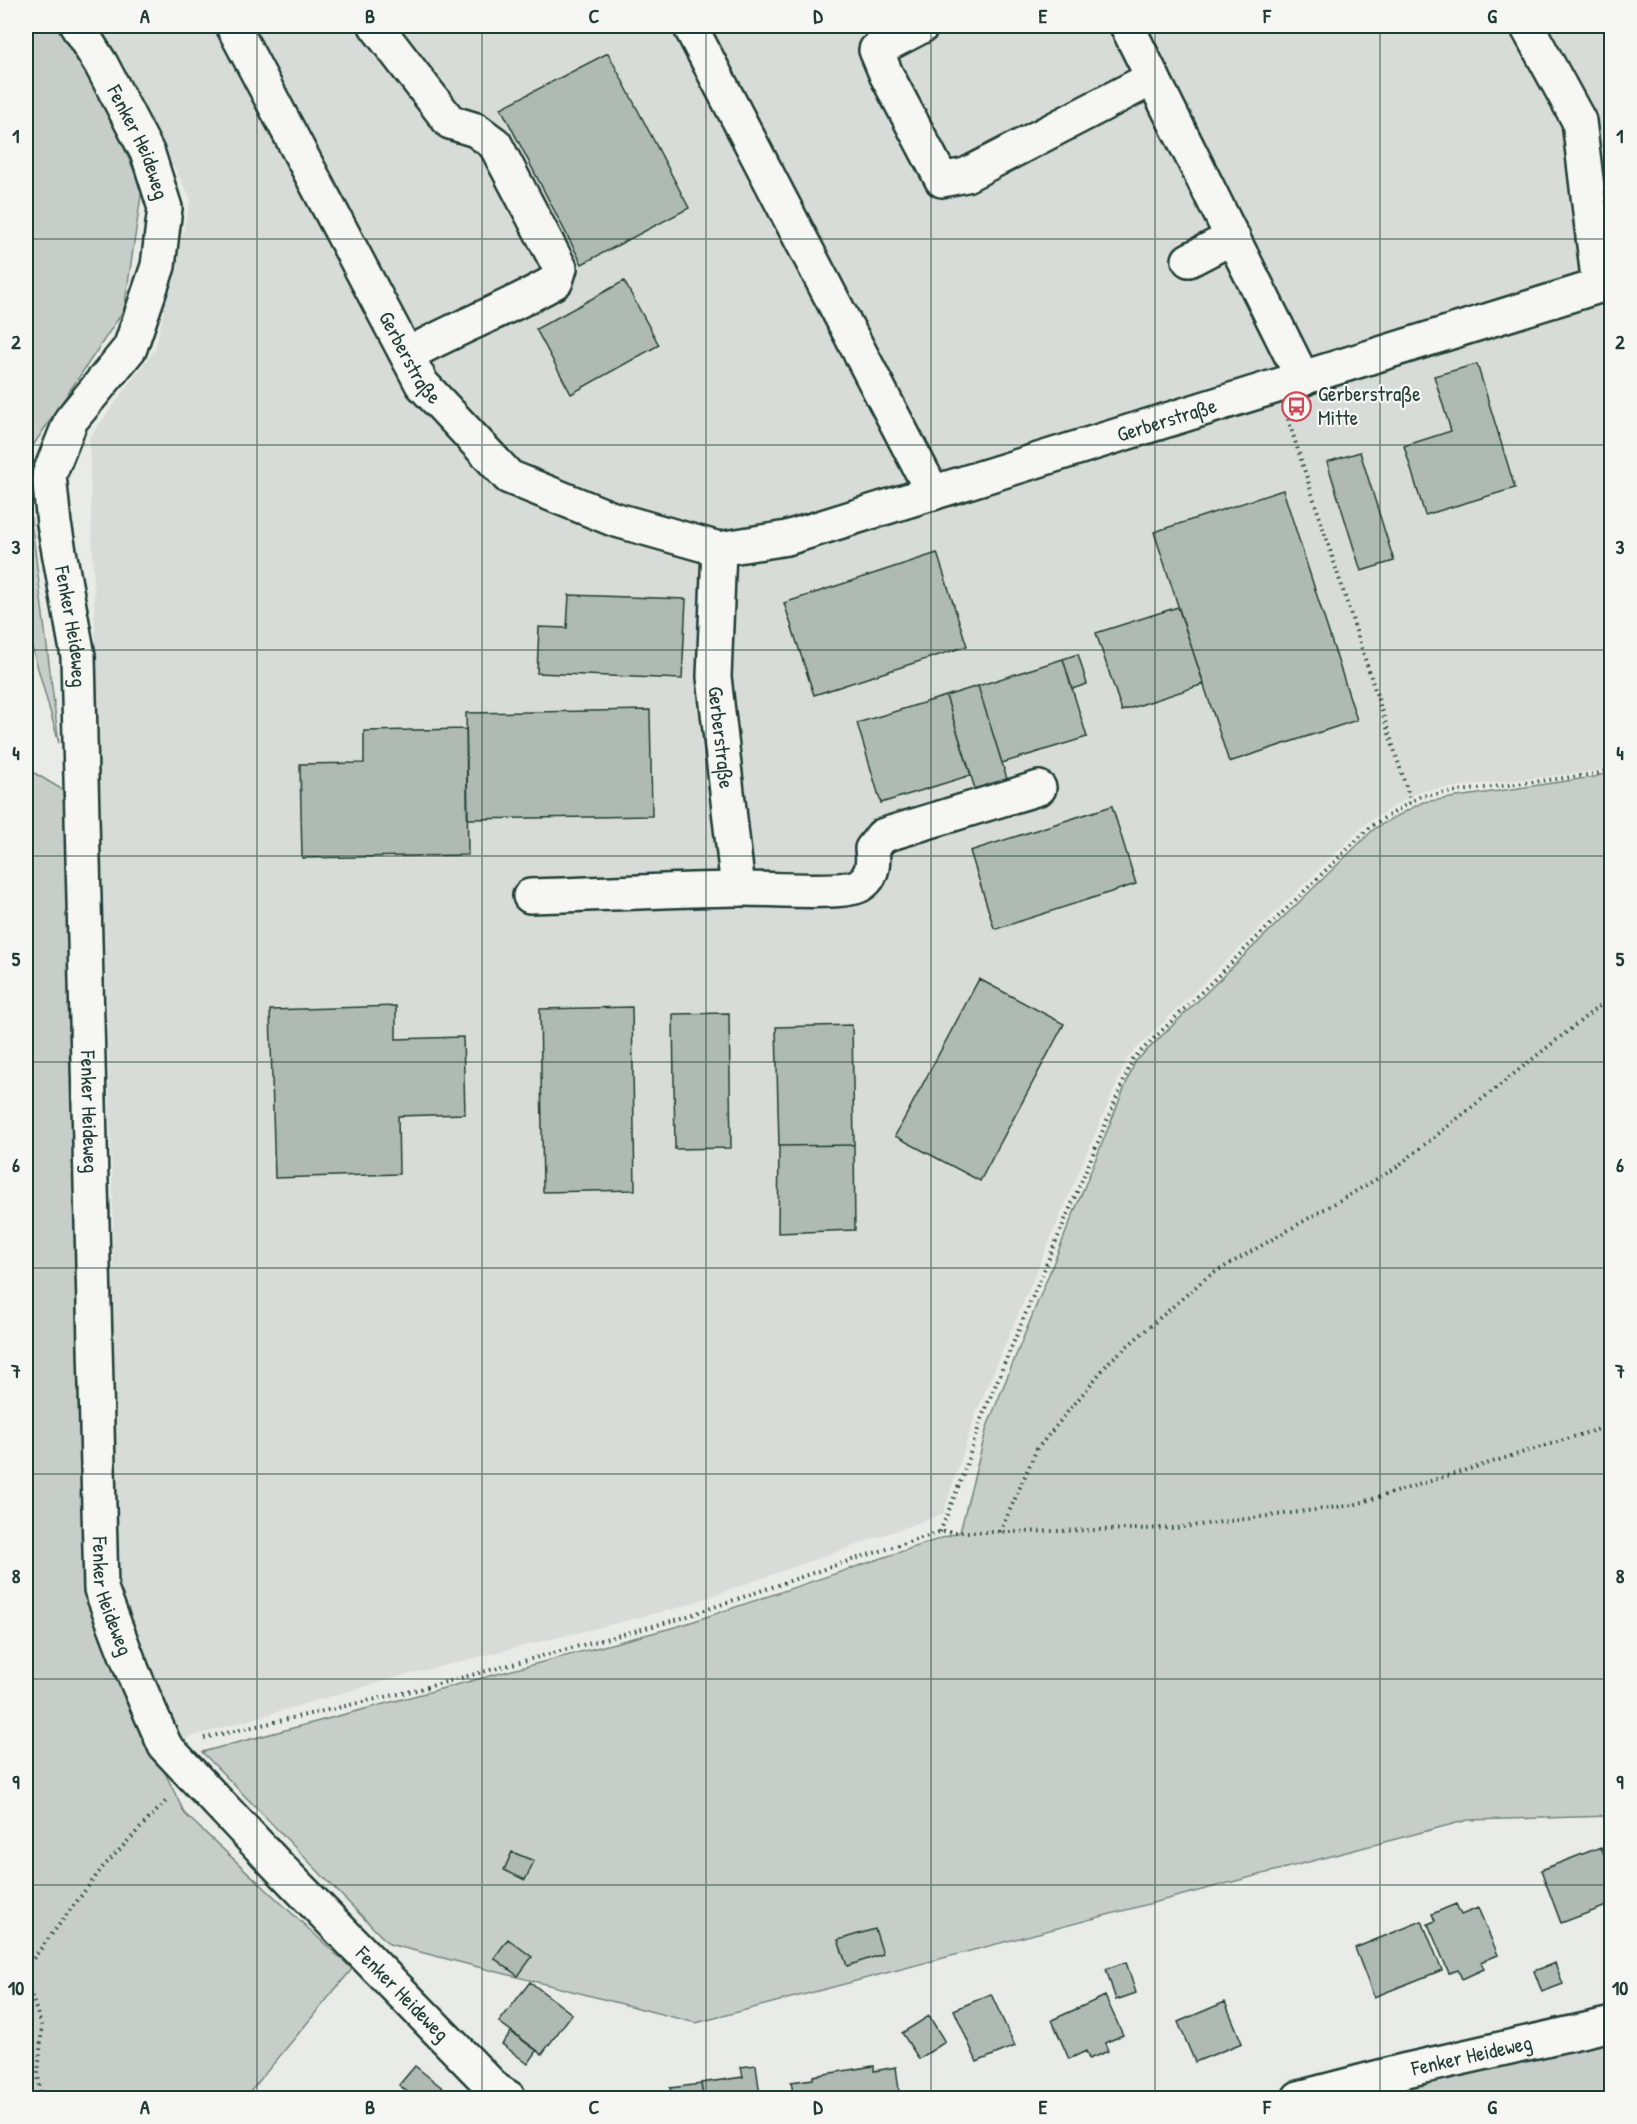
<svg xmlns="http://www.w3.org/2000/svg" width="1637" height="2124" viewBox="0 0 1637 2124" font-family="'Patrick Hand',sans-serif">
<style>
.built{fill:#d8dcd8}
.green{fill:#c7cec9;stroke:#73867e;stroke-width:1.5}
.building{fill:#b0bab5;stroke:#1f3d34;stroke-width:1.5}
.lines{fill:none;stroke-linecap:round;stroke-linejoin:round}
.minor-casing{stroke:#1f3d34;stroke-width:38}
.path{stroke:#1f3d34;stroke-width:4;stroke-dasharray:1.5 4.5;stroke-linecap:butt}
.minor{stroke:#f6f6f2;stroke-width:33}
.grid{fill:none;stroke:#1f3d34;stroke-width:1.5;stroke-opacity:0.55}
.labels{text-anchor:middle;stroke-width:4.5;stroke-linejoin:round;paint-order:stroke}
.street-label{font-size:21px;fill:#1f3d34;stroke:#f6f6f2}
.poi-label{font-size:21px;fill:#1f3d34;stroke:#f6f6f2;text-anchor:start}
.neatline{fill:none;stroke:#1f3d34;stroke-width:2}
.grid-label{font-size:20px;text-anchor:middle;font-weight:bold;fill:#1f3d34}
</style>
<rect width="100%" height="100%" fill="#e9ebe7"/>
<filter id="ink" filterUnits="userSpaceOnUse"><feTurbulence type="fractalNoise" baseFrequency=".0167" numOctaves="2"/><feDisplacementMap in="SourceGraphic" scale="12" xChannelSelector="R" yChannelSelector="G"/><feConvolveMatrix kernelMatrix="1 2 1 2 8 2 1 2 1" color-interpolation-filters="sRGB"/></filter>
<g filter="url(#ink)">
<path class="built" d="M94 26H1611V766L1596 771 1420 791 1368 822 1128 1057 977 1411 943 1514 678 1608 405 1675 169 1743 108 1585 113 1215 89 438 155 349 191 199 119 65Z"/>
<path class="green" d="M26 26H63L90 70 142 189 124 310 26 456Z
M26 479 59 743 26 626Z
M26 768 63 790 90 1207 89 1590 151 1744 185 1814 352 1969 245 2098H26Z
M1611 772V1816L1468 1820 696 2023 389 1944 202 1752 679 1626 960 1532 987 1427 1135 1062 1375 828 1423 802 1594 777Z
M1611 2033V2098H1329Z"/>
<path class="building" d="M608 53 689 208 582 264 501 108Z
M624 281 659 345 571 394 536 329Z
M1477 364 1515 488 1425 515 1404 446 1451 431 1434 376Z
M1360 452 1394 561 1361 571 1327 462Z
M1283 490 1357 720 1229 762 1154 532Z
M937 553 967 646 814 695 784 603Z
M569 595 686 599 682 679 537 673 539 627 567 628Z
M1178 607 1204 684 1122 711 1096 633Z
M1078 654 1087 684 1072 689 1063 659Z
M1063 659 1087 737 1002 763 978 686Z
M978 686 1008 782 976 792 946 696Z
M946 696 971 775 881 803 857 723Z
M650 710 652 816 468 819 466 713Z
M466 729 468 855 302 858 300 764 364 763V731Z
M1112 806 1136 884 996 929 994 928 970 851Z
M979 979 1064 1024 980 1181 895 1136Z
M396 1006V1039L463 1037 465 1114 398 1116 399 1174 275 1178 270 1010Z
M632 1007 635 1190 543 1192 540 1009Z
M729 1013 731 1148 675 1149 673 1014Z
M852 1025 854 1145 779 1146 776 1027Z
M854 1145 855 1230 778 1233 779 1146Z
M1601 1847 1612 1874V1904L1561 1923 1541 1870Z
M512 1852 534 1861 525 1880 504 1870Z
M1456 1904 1461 1915 1478 1908 1498 1955 1481 1962 1484 1969 1462 1979 1458 1970 1449 1973 1428 1924 1435 1921 1432 1914Z
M1422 1921 1442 1970 1374 1997 1355 1948Z
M875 1929 883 1954 847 1966 838 1940Z
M508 1939 532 1957 518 1976 494 1958Z
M1126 1962 1136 1993 1116 2000 1106 1969Z
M1555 1963 1563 1984 1542 1992 1534 1971Z
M530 1982 572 2014 542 2054 499 2022Z
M991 1994 1015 2046 977 2062 954 2010Z
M1105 1996 1123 2035 1105 2043 1108 2051 1089 2059 1086 2051 1069 2059 1052 2020Z
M1225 2002 1242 2043 1195 2062 1178 2022Z
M929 2016 945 2042 919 2059 902 2033Z
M511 2032 537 2051 528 2064 502 2044Z
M756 2065 760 2096 748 2098H703L701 2083 743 2077 741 2067Z
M415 2066 455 2098H415L399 2085Z
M874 2066V2071L896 2067 900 2098H794L791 2082 813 2079V2076Z
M701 2084 703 2098H672L670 2088Z"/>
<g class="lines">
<defs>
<g id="minor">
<path id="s1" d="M77 26 101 64 148 154 165 208 158 266 130 348 71 420 49 475 54 524 78 656 101 1589 132 1670 165 1746 277 1865 496 2090 509 2098"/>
<path id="s2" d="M233 26 422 384 509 477 613 519 719 549 787 538 1612 282"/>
<path d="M376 26 450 122 476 130 495 144 560 268 556 281C508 309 455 328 407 355"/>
<path d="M690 26 933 493"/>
<path d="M922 26 876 50 886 74 942 180 966 175 1153 78"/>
<path d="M1127 26 1303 379"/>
<path d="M1527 26 1579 121 1599 286"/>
<path d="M1189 260 1233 237"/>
<path id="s3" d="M719 549 714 677 738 889"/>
<path d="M530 896C599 894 668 890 737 889 761 888 844 895 860 885 873 877 874 863 872 849L882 836 894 832 1039 788"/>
<path id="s4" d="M1299 2098 1407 2070 1612 2024"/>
</g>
</defs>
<use href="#minor" class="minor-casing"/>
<path class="path" d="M1288 419 1411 802
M940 1532 963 1475 982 1417 1133 1059 1371 826 1421 796 1596 774 1612 769
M1000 1532 1037 1449 1110 1361 1207 1277 1394 1169 1612 996
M204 1738 416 1690 679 1619 833 1566 940 1532H1014L1176 1528 1353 1505 1612 1425
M26 1968 103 1867 167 1800
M26 1979 42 2027 38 2074 41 2098"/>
<use href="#minor" class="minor"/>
</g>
</g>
<path class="grid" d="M257 26V2098M482 26V2098M706 26V2098M931 26V2098M1155 26V2098M1380 26V2098M26 239H1612M26 445H1612M26 650H1612M26 856H1612M26 1062H1612M26 1268H1612M26 1474H1612M26 1679H1612M26 1885H1612"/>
<defs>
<symbol id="bus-ring" viewBox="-11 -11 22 22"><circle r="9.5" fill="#f6f6f2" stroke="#d1495b" stroke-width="1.5"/><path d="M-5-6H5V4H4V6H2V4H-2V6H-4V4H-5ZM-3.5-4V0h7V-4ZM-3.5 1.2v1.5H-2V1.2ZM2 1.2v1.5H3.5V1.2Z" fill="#d1495b"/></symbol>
</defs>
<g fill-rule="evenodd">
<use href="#bus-ring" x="1280" y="390" width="33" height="33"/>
</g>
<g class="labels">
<g class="street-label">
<text dy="7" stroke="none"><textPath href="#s1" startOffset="132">Fenker Heideweg</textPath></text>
<text dy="7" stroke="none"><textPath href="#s2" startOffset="376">Gerberstraße</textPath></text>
<text dy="7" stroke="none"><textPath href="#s2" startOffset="1221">Gerberstraße</textPath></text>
<text dy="7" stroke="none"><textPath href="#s1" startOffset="654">Fenker Heideweg</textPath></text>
<text dy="7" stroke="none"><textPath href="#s3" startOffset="189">Gerberstraße</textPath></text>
<text dy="7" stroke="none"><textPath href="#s1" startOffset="1140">Fenker Heideweg</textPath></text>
<text dy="7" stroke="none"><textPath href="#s1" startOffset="1626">Fenker Heideweg</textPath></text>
<text dy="7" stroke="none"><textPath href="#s1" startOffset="2130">Fenker Heideweg</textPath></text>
<text dy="7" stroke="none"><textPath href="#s4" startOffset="178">Fenker Heideweg</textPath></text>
</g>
<g class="poi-label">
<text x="1318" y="401">Gerberstraße<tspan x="1318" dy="24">Mitte</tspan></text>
</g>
</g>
<rect width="1637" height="2124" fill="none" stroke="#f6f6f2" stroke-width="66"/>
<rect x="33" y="33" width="1571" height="2058" class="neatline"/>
<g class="grid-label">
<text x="145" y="23">A</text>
<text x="370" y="23">B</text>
<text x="594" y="23">C</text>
<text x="818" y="23">D</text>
<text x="1043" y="23">E</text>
<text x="1267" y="23">F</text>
<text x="1492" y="23">G</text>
<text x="16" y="143">1</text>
<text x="1620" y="143">1</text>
<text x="16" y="349">2</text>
<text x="1620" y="349">2</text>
<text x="16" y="554">3</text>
<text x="1620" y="554">3</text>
<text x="16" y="760">4</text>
<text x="1620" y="760">4</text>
<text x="16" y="966">5</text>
<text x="1620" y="966">5</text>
<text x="16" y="1172">6</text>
<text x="1620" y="1172">6</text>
<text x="16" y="1378">7</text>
<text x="1620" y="1378">7</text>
<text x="16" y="1583">8</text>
<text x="1620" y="1583">8</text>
<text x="16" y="1789">9</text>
<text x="1620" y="1789">9</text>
<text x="16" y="1995">10</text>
<text x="1620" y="1995">10</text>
<text x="145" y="2114">A</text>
<text x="370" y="2114">B</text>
<text x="594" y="2114">C</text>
<text x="818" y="2114">D</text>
<text x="1043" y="2114">E</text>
<text x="1267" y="2114">F</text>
<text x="1492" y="2114">G</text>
</g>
</svg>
